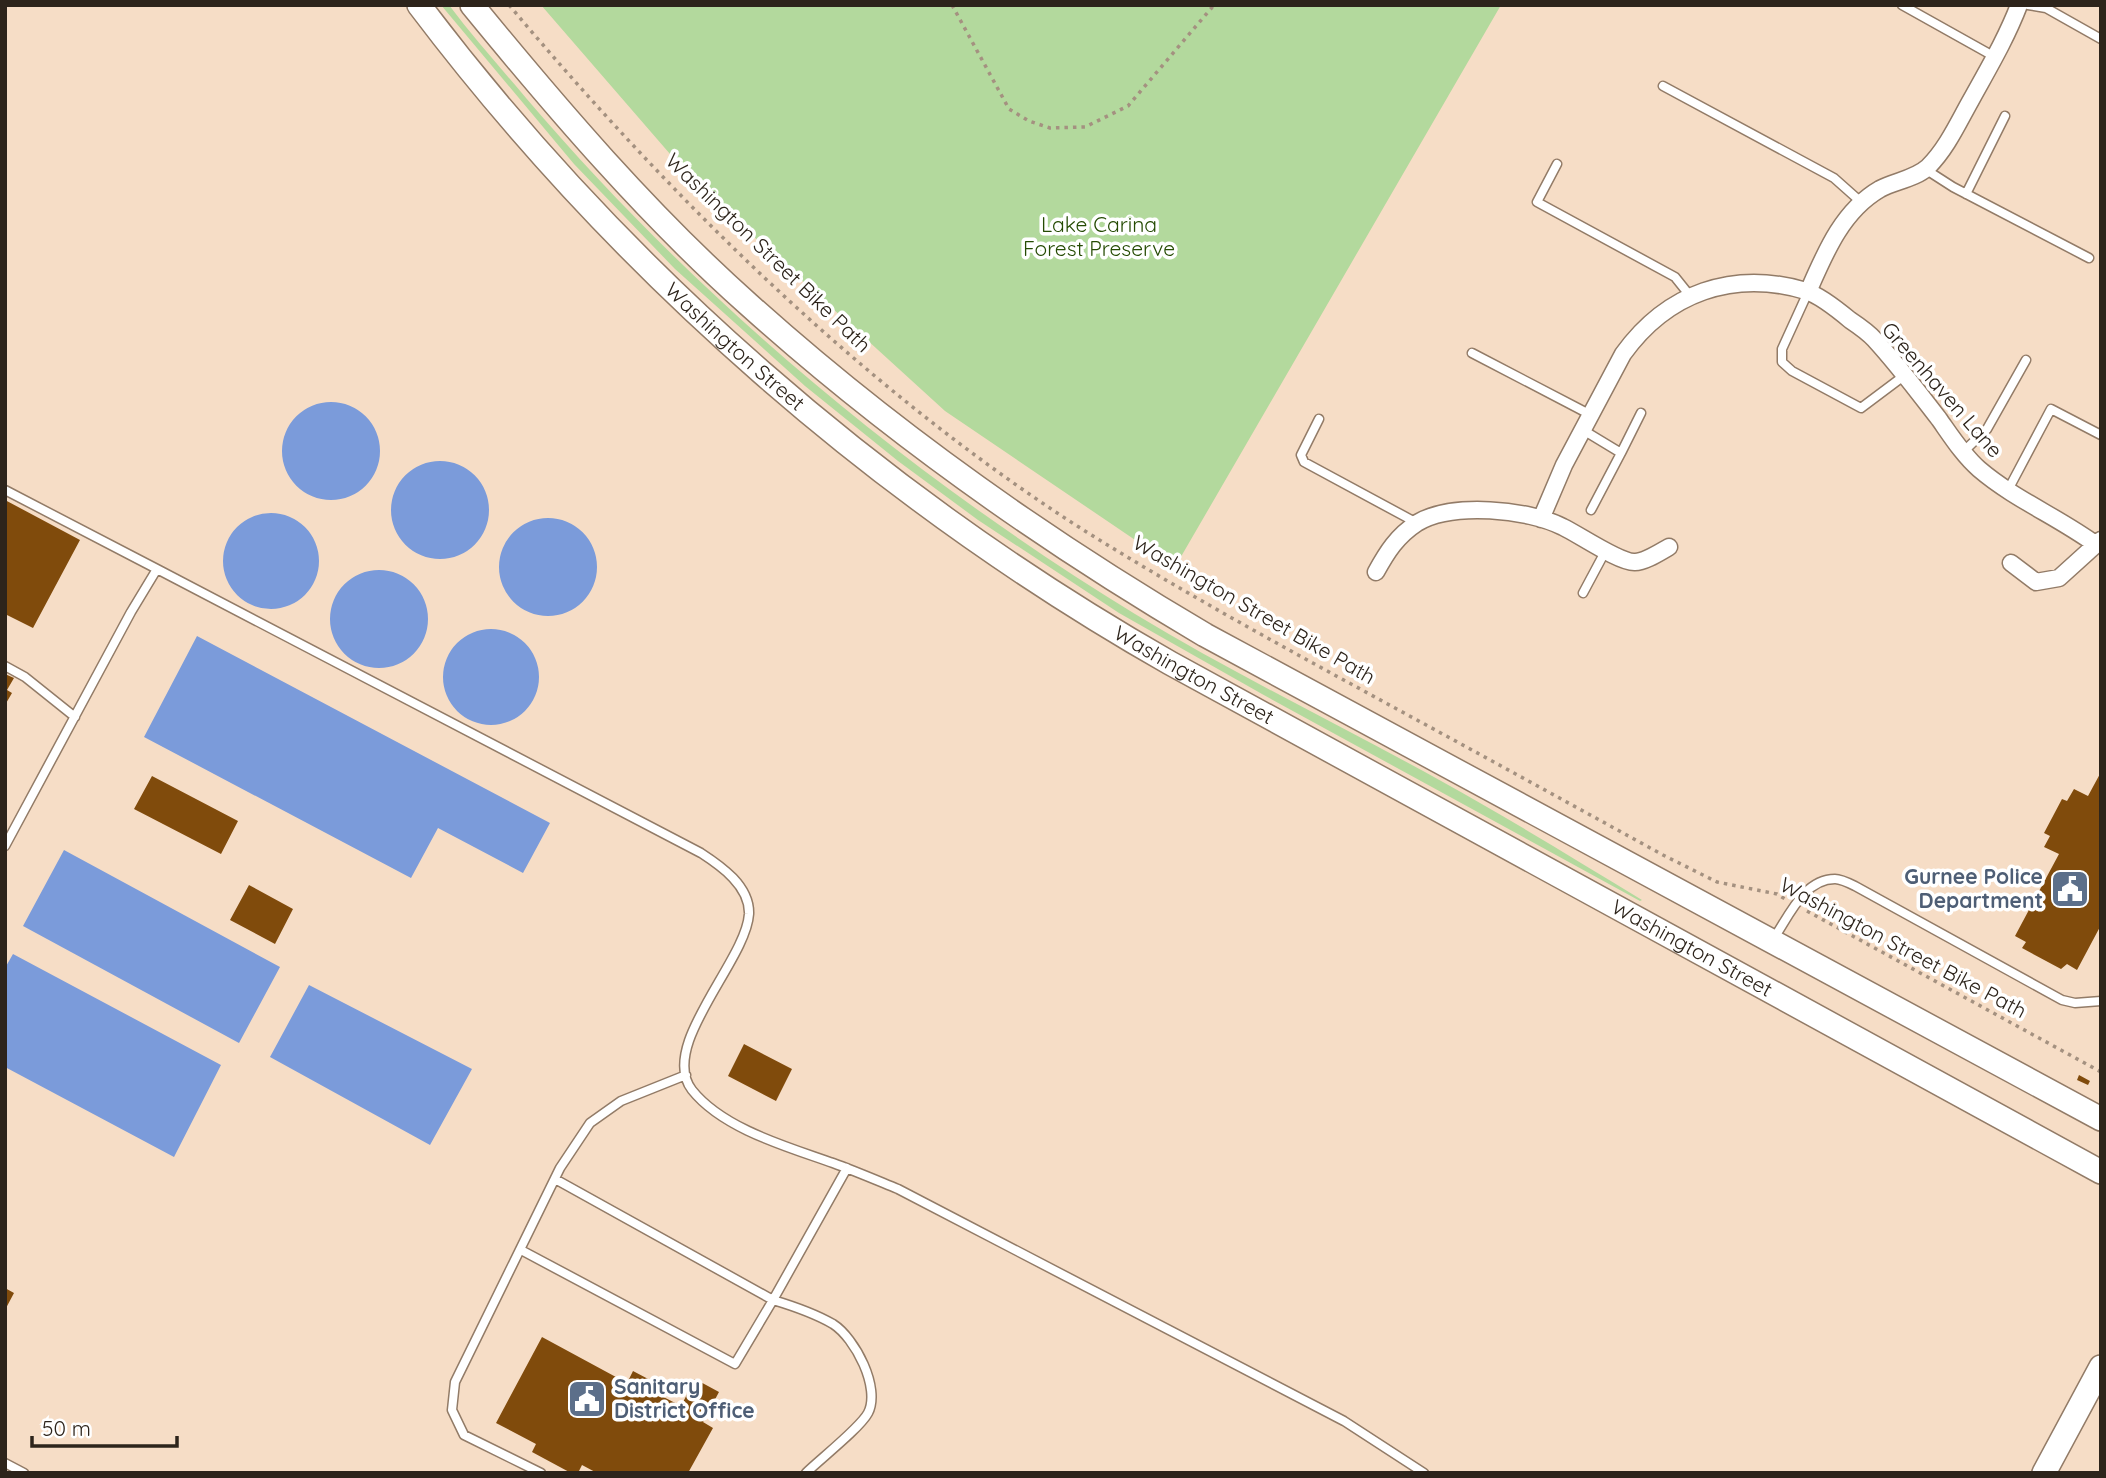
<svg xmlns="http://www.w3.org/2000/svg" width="2106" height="1478" viewBox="0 0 2106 1478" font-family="Quicksand,sans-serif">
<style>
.green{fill:#b3d99d}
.water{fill:#7b9bda}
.building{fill:#804b0c}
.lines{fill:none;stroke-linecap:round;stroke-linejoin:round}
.lane-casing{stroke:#927b67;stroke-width:11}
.street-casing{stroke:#927b67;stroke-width:19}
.secondary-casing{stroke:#927b67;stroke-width:26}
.path{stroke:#a49180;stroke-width:3.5;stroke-dasharray:3.5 5;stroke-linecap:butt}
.lane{stroke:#fff;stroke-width:8}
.street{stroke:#fff;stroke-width:16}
.secondary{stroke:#fff;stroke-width:23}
.labels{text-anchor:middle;stroke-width:7;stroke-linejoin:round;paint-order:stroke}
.park-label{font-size:21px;fill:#254b03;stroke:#fff}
.street-label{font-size:21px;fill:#2d241b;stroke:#fff}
.service-label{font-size:21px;font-weight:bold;fill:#4e5e75;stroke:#fff;text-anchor:end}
</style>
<rect width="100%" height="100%" fill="#f6ddc6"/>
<path class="green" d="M441 5H449C473 37 500 67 526 98 700 302 907 474 1135 614 1247 682 1366 737 1480 803 1534 834 1588 867 1642 900L1640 901 1262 694 1119 613 978 520 898 461 805 386 675 269 574 164Z
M541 5H1501L1175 567 945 411 696 184Z"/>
<path class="water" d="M282 451a49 49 0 1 1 98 0a49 49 0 1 1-98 0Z
M391 510a49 49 0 1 1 98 0a49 49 0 1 1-98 0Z
M223 561a48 48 0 1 1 96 0a48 48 0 1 1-96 0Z
M499 567a49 49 0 1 1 98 0a49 49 0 1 1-98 0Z
M330 619a49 49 0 1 1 98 0a49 49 0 1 1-98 0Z
M443 677a48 48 0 1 1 96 0a48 48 0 1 1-96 0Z
M197 636 550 823 523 873 438 828 411 878 144 737Z
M64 850 280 967 239 1043 23 926Z
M13 954 221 1065 174 1157 5 1067V968Z
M309 985 472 1069 430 1145 270 1057Z"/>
<path class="building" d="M5 500 80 540 33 628 5 614Z
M5 674 14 678 7 690 12 693 5 705Z
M2101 772V925L2077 970 2067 964 2061 969 2022 948 2026 942 2015 936 2059 854 2044 847 2050 836 2044 833 2062 799 2067 801 2074 789 2088 796Z
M152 776 238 821 221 854 134 809Z
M249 885 293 909 275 944 230 920Z
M744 1044 792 1069 776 1101 728 1076Z
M2079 1075 2090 1081 2088 1085 2077 1080Z
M5 1288 14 1293 5 1310Z
M542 1337 627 1383 633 1371 652 1381 648 1389 681 1406 695 1379 719 1392 703 1422 713 1428 688 1473H597L582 1465 578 1473H571L532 1452 536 1444 496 1423Z"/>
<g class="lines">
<defs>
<path id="lane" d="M1902 5 1995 57
M2028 5 2046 8 2101 39
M1663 86 1834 178 1861 202
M1557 164 1537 202 1675 277 1691 297
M1925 169 1953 187 2089 258
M1966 194 2005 116
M1808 292 1782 349V362L1792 371 1861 408 1905 375
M1472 353 1591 415
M1319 419 1301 455 1304 462 1417 523
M1583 430 1621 453 1641 413
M1963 452 1987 429 2026 360
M5 490 157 569
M2008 490 2051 409 2101 435
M1591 510 1621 453
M1583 593 1606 550
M5 666 25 677 75 717
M5 846 131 612 157 569 701 853C721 866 750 886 749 914 746 961 658 1046 692 1090 723 1129 788 1147 833 1163 855 1171 876 1180 898 1189L1344 1421 1424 1473
M1774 938C1789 916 1804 879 1835 879 1841 879 1849 883 1855 886L2062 1000 2075 1003 2101 1001
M521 1250 735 1364 773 1300 555 1179
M5 1463 24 1473
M541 1473 464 1435 452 1410 455 1382 560 1168 590 1123 621 1101 686 1075
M806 1473C819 1460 860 1428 868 1413 881 1388 855 1338 833 1324 814 1313 793 1306 773 1300L847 1168"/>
<path id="street" d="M1808 292C1825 253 1842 211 1880 189 1895 181 1915 179 1928 167 1947 148 1958 123 1971 100 1988 69 2006 39 2019 5
M1541 519 1564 465 1623 354C1667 293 1733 269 1806 291 1821 296 1838 310 1850 320 1859 326 1868 332 1875 340 1898 365 1918 392 1939 419 1951 436 1963 455 1979 469 2014 499 2058 517 2095 544
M2011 563 2036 582 2059 578 2101 540
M1376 572C1387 552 1397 536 1417 523 1452 502 1528 509 1563 527 1578 534 1620 563 1635 562 1645 562 1660 552 1669 547"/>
<g id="secondary">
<path id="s1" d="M419 5C620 271 880 498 1170 663L2101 1172"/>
<path d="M472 5C558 110 647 214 748 304 888 430 1042 539 1205 635L2101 1119"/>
<path d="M2044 1473 2101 1367"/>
</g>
</defs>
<use href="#lane" class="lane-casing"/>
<use href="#street" class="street-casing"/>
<use href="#secondary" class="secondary-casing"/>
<path class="path" d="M509 5C673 200 860 385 1074 524 1178 590 1287 649 1395 708 1485 757 1574 806 1663 855L1717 882 1777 894 1785 899
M952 5 1009 109 1029 121 1050 128 1085 127 1128 106 1214 5
M1807 911 2101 1072"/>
<use href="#lane" class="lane"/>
<use href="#street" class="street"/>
<use href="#secondary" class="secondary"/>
</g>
<defs>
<symbol id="civic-square" viewBox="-11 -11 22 22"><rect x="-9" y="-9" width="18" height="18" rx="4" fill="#5c6f8a" stroke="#fff"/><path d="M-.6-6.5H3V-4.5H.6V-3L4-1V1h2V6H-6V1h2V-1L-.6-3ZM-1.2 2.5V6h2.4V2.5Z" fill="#fff"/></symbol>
</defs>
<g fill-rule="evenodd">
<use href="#civic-square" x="2048" y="867" width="44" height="44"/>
<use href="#civic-square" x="565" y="1377" width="44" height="44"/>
</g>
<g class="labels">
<g class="park-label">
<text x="1099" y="232">Lake Carina<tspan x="1099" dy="24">Forest Preserve</tspan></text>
</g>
<g class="street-label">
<text transform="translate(768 253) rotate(44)" y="7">Washington Street Bike Path</text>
<text dy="7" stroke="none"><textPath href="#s1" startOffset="466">Washington Street</textPath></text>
<text transform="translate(1942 390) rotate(49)" y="7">Greenhaven Lane</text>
<text transform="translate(1254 610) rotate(30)" y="7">Washington Street Bike Path</text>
<text dy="7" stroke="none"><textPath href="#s1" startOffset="1032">Washington Street</textPath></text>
<text transform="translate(1903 948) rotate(28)" y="7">Washington Street Bike Path</text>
<text dy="7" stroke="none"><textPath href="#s1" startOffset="1600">Washington Street</textPath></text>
</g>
<g class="service-label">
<text x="2043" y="884">Gurnee Police<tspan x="2043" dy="24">Department</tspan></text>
<text x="614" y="1394" text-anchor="start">Sanitary<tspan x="614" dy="24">District Office</tspan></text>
</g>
</g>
<rect width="2106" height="1478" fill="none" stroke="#2d241b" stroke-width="14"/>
<path d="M32 1436v10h145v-10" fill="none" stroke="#2d241b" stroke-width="3.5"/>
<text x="42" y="1436" font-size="21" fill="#2d241b" stroke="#ffffff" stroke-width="5" paint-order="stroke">50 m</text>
</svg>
